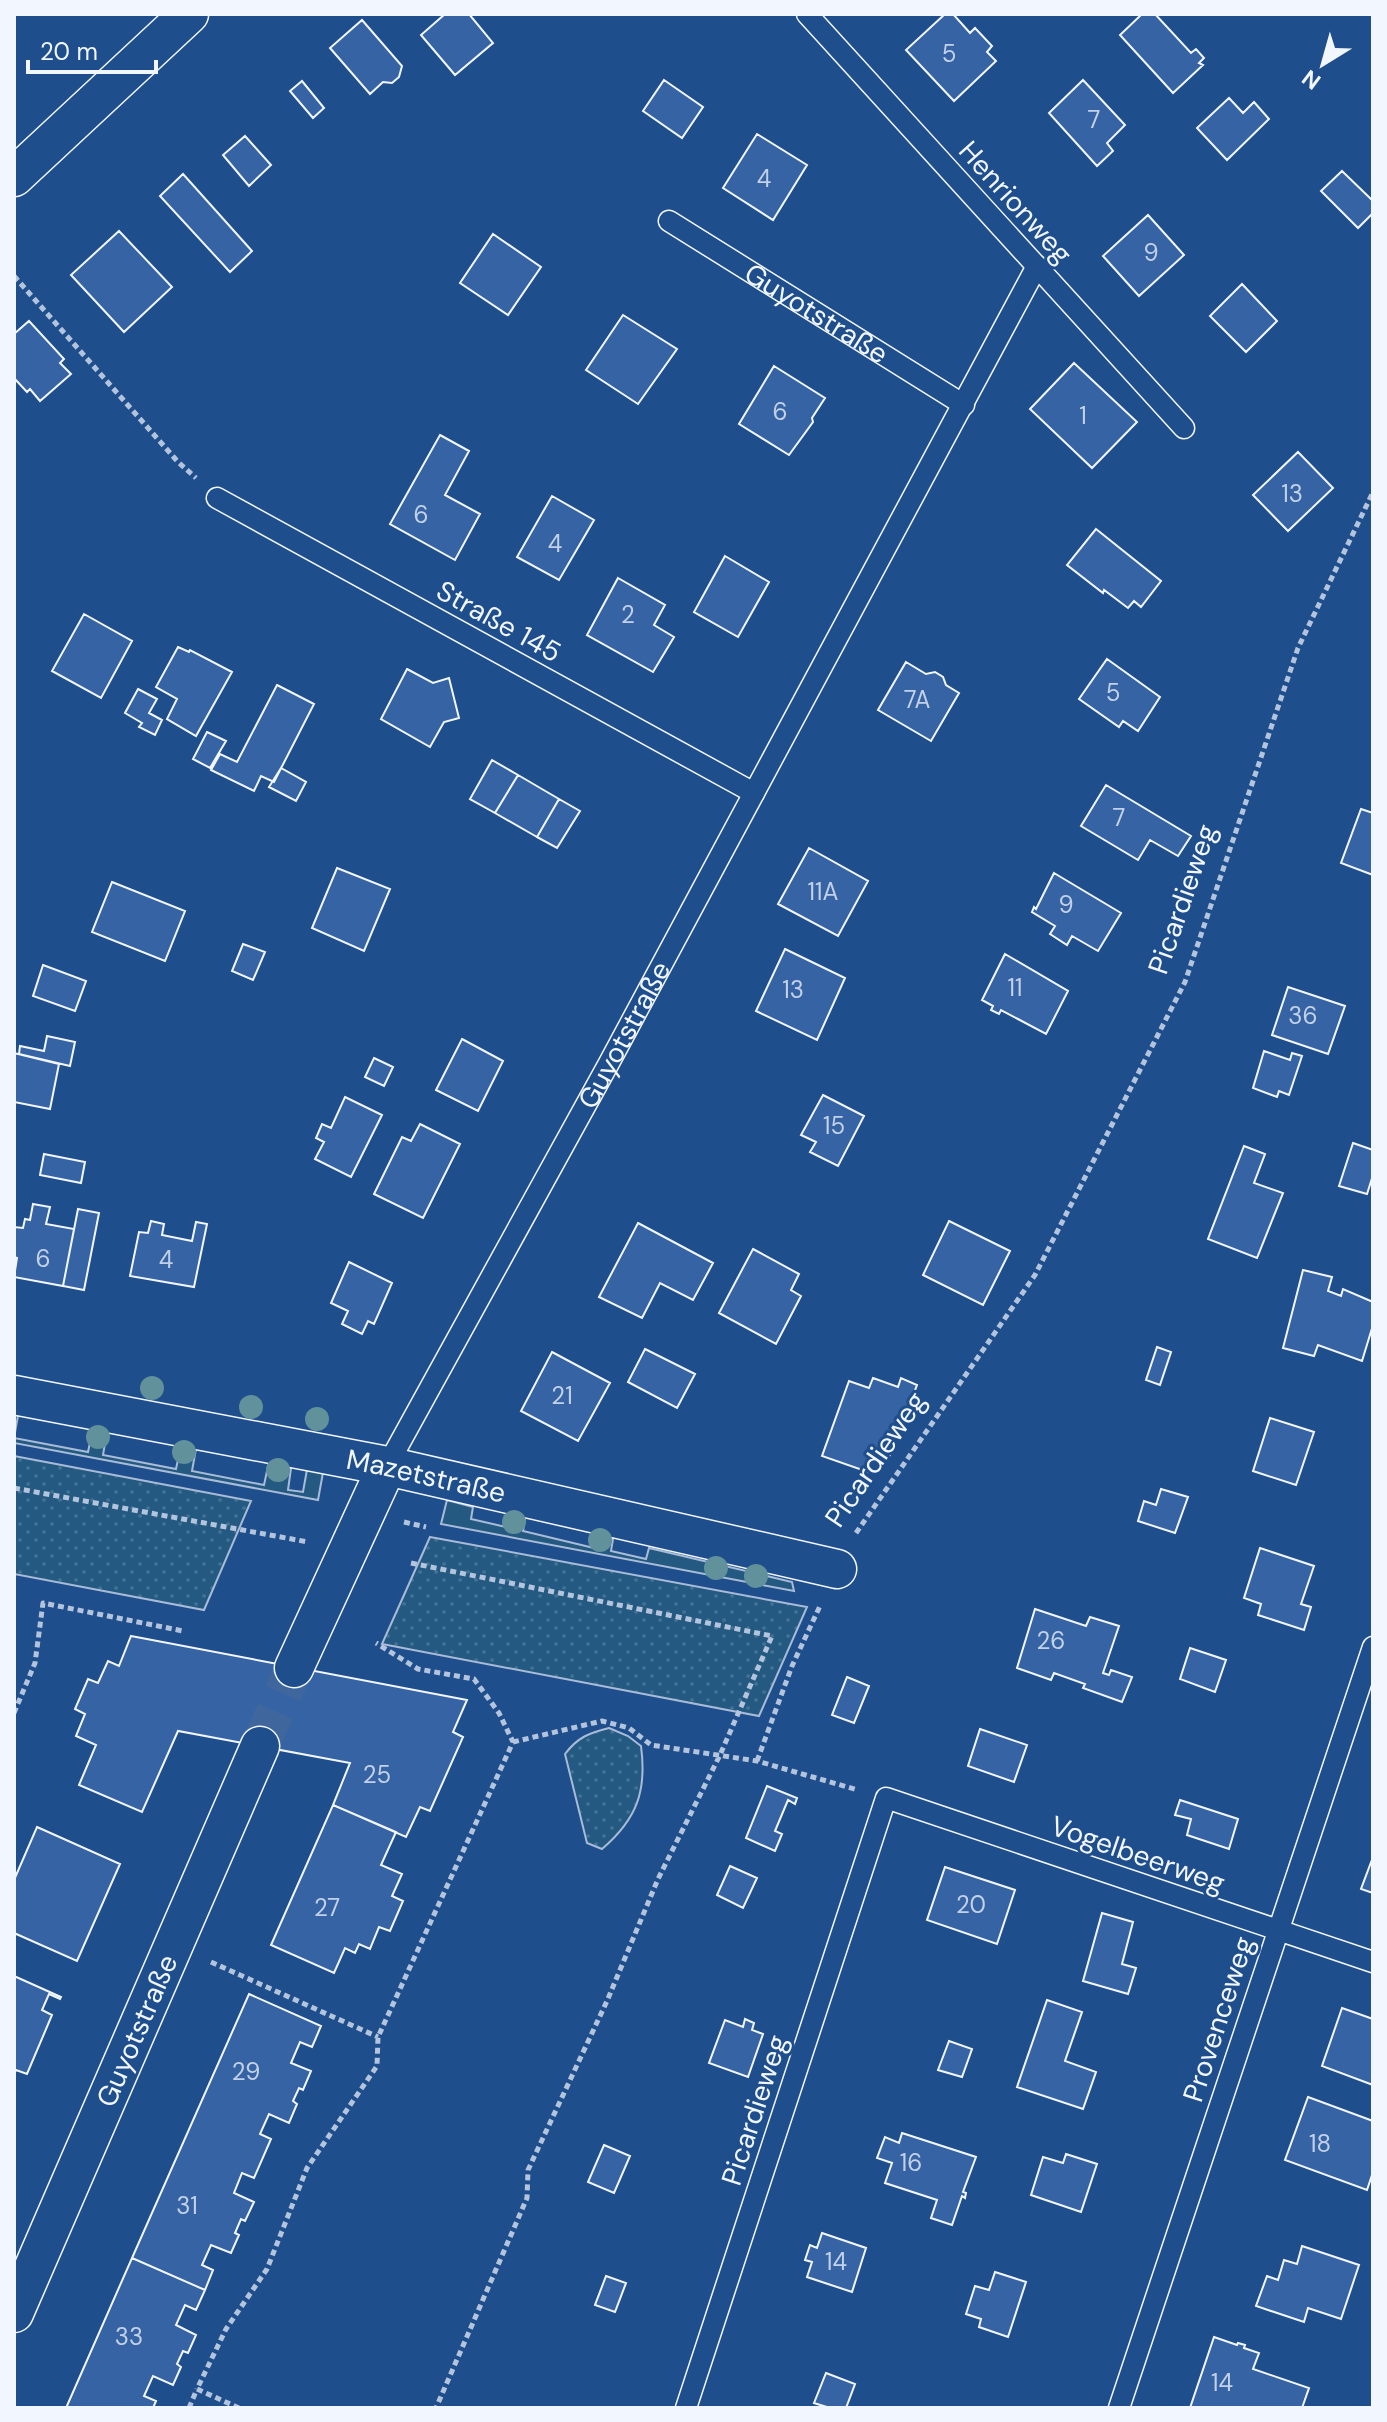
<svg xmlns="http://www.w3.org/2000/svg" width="1387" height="2422" viewBox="0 0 1387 2422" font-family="'DM Sans',sans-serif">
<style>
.grass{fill:#245a82;stroke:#a8bbd7;stroke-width:2}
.park{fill:url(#park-dots);stroke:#a8bbd7;stroke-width:2}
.building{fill:#3563a3;stroke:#f2f6ff;stroke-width:2}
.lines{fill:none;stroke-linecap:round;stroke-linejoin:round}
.minor-tunnel{stroke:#3f679d;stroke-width:38;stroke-dasharray:38 19;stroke-linecap:butt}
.service-casing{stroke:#f2f6ff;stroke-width:23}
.minor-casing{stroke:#f2f6ff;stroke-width:41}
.path{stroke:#b3c4dc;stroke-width:5;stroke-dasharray:6 4;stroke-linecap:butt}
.service{stroke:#1f4e8c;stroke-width:20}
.minor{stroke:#1f4e8c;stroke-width:38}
.tree{fill:#61919a}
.labels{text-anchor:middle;stroke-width:6;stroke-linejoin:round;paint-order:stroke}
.number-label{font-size:24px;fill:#c3d1e8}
.street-label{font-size:28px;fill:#f2f6ff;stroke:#1f4e8c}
</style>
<defs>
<pattern id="park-dots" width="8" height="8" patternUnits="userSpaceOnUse" patternTransform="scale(2)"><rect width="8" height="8" fill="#245a82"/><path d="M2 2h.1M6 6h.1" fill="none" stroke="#447295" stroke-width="1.8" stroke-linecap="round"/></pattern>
</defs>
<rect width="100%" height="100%" fill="#1f4e8c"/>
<path class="grass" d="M14 1409 19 1410 14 1438 88 1452 94 1424 108 1426 103 1455 176 1469 182 1441 197 1443 192 1471 264 1485 270 1457 292 1461 288 1490 303 1492 308 1464 324 1467 318 1500 14 1443Z
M447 1500 473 1507 471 1519 506 1527 509 1515 525 1519 523 1531 594 1548 597 1536 613 1539 611 1551 646 1559 649 1548 792 1582 794 1591 441 1524Z"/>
<path class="park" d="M14 1456 251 1501 204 1610 14 1574Z
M430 1537 807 1607 759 1716 382 1644Z
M609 1728 628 1736 641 1746C647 1791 637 1819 602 1849L587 1843 565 1754C578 1737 589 1733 609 1728Z"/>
<path class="building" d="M445 14H469L493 43 455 75 421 35Z
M945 14H953L970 33 975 28 992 46 987 52 996 61 954 101 906 50Z
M1142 14H1155L1191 53 1196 49 1204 58 1199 63 1203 65 1173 93 1120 35Z
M362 20 402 66 399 77 392 83 383 82 370 94 330 48Z
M664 80 703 107 682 138 643 111Z
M1083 80 1125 125 1107 143 1113 151 1097 166 1049 113Z
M302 81 324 108 313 118 290 91Z
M1229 98 1243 113 1254 102 1269 119 1227 160 1197 128Z
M757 134 807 165 773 220 723 188Z
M245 136 271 165 249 186 223 155Z
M1342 171 1373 201V213L1358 228 1321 191Z
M183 174 252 251 230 272 160 196Z
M1148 215 1184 255 1139 296 1103 256Z
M119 231 172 287 124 332 71 275Z
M493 234 541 267 508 315 460 283Z
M1242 284 1277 321 1246 352 1210 316Z
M623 315 677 349 638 404 586 370Z
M29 321 64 359 60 363 71 374 40 401 30 389 27 392 14 378V334Z
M1074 363 1137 422 1092 468 1030 409Z
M774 366 825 398 812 418 813 422 789 455 739 424Z
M440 435 469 451 445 495 480 514 455 560 390 524Z
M1298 452 1333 488 1288 531 1253 495Z
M552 496 594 520 559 580 517 557Z
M1096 529 1161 581 1141 607 1134 601 1128 608 1104 590 1103 593 1067 565Z
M725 556 769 582 738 637 694 612Z
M618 578 665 605 654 625 674 637 653 672 587 635Z
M84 614 132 641 101 698 52 671Z
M178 647 189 652 190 650 232 672 196 736 167 719 177 699 156 687Z
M1107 659 1160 697 1138 731 1123 721 1119 727 1079 699Z
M906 662 926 674 935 672 943 677 946 685 959 693 931 741 878 710Z
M407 669 433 683 449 678 459 718 444 722 430 747 381 719Z
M277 685 314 704 274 782 261 776 254 791 211 770 220 754 237 762Z
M138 689 157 699 149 713 162 720 155 735 139 727 142 723 125 713Z
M207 732 226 741 210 768 193 759Z
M492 760 518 775 495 813 470 799Z
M281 768 306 782 296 801 269 787Z
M518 775 559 799 537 837 495 813Z
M1106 785 1191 836 1178 856 1150 840 1138 860 1081 826Z
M559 799 580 811 557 848 537 837Z
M1361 809 1373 813V875L1341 863Z
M809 848 868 881 838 936 778 904Z
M337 868 390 889 364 951 312 928Z
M1054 873 1121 913 1098 951 1072 936 1067 945 1050 934 1055 926 1032 912 1034 907 1036 909Z
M112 882 185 911 165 961 92 932Z
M243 944 265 952 253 980 232 971Z
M785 949 845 978 817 1040 756 1011Z
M1005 954 1068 991 1046 1034 1001 1010 999 1014 991 1010 993 1006 982 1000Z
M43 965 86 981 75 1011 33 996Z
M1288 987 1345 1006 1328 1054 1272 1035Z
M47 1036 75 1042 70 1066 19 1054 20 1046 44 1051Z
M462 1039 503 1061 478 1111 436 1090Z
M1264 1051 1290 1060 1292 1053 1302 1056 1289 1095 1279 1091 1277 1097 1253 1088Z
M14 1053 59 1064 50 1109 14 1102Z
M374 1058 393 1067 384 1086 365 1077Z
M823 1095 864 1116 838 1166 810 1152 816 1142 801 1135Z
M345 1097 382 1115 351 1177 315 1159 324 1142 316 1138 322 1124 331 1128Z
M420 1124 460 1144 423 1218 374 1194 402 1137 411 1141Z
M1353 1143 1373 1150V1175L1367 1194 1339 1186Z
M1244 1146 1265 1154 1254 1183 1283 1193 1257 1258 1208 1239Z
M44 1154 85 1162 81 1183 40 1175Z
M33 1204 50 1207 46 1224 74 1229 63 1286 14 1277 17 1258 14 1257V1227L23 1228 25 1219 30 1220Z
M78 1209 99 1213 84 1290 63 1286Z
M151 1221 164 1224 162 1235 192 1241 196 1222 207 1224 194 1287 130 1276 139 1232 148 1233Z
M949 1221 1010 1251 983 1305 923 1275Z
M638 1223 713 1263 693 1300 660 1283 642 1318 599 1297Z
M753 1249 799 1274 791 1290 801 1296 776 1344 719 1313Z
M349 1262 392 1283 374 1324 368 1321 362 1334 342 1324 348 1311 331 1303Z
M1303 1270 1332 1277 1328 1291 1341 1296 1343 1289 1373 1302V1325L1362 1361 1318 1345 1314 1356 1283 1348Z
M1157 1347 1171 1352 1160 1385 1146 1380Z
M645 1349 695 1374 677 1408 628 1382Z
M552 1352 610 1383 578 1441 521 1411Z
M873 1378 898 1387 901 1378 917 1385 888 1460 874 1454 868 1472 822 1456 849 1381 869 1388Z
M1270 1418 1314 1432 1296 1485 1253 1471Z
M1161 1489 1188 1497 1175 1533 1138 1521 1144 1501 1156 1505Z
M1260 1548 1314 1566 1301 1604 1311 1607 1304 1630 1258 1615 1261 1604 1244 1598Z
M1035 1609 1086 1626 1090 1617 1119 1626 1103 1673 1109 1675 1111 1670 1132 1677 1122 1702 1083 1688 1085 1684 1054 1673 1051 1680 1017 1668Z
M131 1636 467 1700 453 1732 463 1737 430 1811 420 1807 406 1837 333 1805 350 1763 178 1731 142 1812 79 1785 96 1745 76 1736 85 1714 75 1709 88 1679 98 1683 108 1661 119 1666Z
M1190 1648 1226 1660 1215 1692 1180 1679Z
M847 1677 869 1686 854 1723 832 1715Z
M980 1729 1027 1745 1014 1782 968 1766Z
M767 1786 797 1798 795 1804 788 1800 775 1831 782 1834 775 1851 746 1838Z
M1180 1800 1238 1819 1229 1849 1187 1835 1191 1819 1175 1815Z
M333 1805 396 1832 381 1865 402 1874 392 1896 403 1901 390 1931 379 1927 370 1949 359 1944 355 1953 345 1948 334 1973 271 1945Z
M37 1827 120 1864 77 1961 14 1933V1880Z
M1373 1857V1893L1361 1889Z
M730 1866 757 1878 743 1908 717 1895Z
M945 1867 1015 1890 997 1944 927 1920Z
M1102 1913 1133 1922 1122 1964 1136 1968 1128 1994 1083 1981Z
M14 1976 61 1997 60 1999 49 1994 42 2010 52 2015 27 2074 16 2070 14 2074Z
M249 1994 321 2026 312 2047 300 2042 291 2063 311 2071 303 2090 299 2088 293 2101 297 2104 289 2123 269 2114 260 2134 271 2139 254 2178 242 2173 234 2193 254 2202 245 2221 241 2219 235 2233 239 2235 231 2253 211 2245 202 2265 213 2270 205 2290 132 2258Z
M1047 2000 1082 2012 1065 2061 1096 2072 1083 2109 1017 2087Z
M1342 2008 1373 2019V2085L1322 2066Z
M745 2019 754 2023 752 2030 763 2034 748 2077 709 2063 725 2020 743 2027Z
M949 2041 972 2049 962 2077 938 2070Z
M1308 2097 1373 2121V2172L1367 2190 1285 2160Z
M902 2133 976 2157 963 2192 966 2193 965 2198 962 2196 952 2225 931 2218 937 2200 885 2183 892 2163 877 2158 885 2137 899 2143Z
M604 2145 630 2156 614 2193 588 2182Z
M1066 2154 1097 2164 1081 2212 1031 2195 1043 2157 1063 2163Z
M822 2233 866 2248 852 2292 807 2277 812 2262 805 2260 810 2245 817 2248Z
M1302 2246 1359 2265 1341 2319 1308 2308 1304 2322 1256 2306 1267 2276 1278 2280 1284 2260 1297 2264Z
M132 2258 205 2290 196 2310 185 2305 176 2325 196 2335 188 2353 183 2351 177 2364 181 2367 173 2385 153 2376 144 2396 156 2401 153 2408H66Z
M995 2272 1026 2282 1008 2337 979 2327 981 2319 966 2314 975 2286 989 2290Z
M606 2276 626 2283 615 2312 595 2305Z
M1214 2337 1237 2345 1238 2343 1245 2345 1244 2348 1259 2353 1253 2369 1309 2388 1302 2408H1190Z
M826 2373 855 2384 846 2408H830L814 2403Z"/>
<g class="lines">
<path class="minor-tunnel" d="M260 1746 294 1668"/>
<defs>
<g id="service">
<path d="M807 14 1184 428"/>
<path id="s1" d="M669 221 964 405"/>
<path d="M217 498 754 793"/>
<path id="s2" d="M387 1466 609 1063 1037 266"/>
<path d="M686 2408 886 1798 1373 1962"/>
<path d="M1119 2408 1373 1647"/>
</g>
<g id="minor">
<path d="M14 177 189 14"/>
<path id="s3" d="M14 1395 387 1466 837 1569"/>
<path d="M294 1668 387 1466"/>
<path id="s4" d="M14 2313 260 1746"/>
</g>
</defs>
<use href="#service" class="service-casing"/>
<use href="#minor" class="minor-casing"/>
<path class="path" d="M14 276 178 462 196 478
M14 1488 308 1542
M404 1522 426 1527
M856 1533 1035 1275 1185 982 1298 648 1373 492
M411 1563 772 1636 720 1755 658 1879 607 2001 528 2170 527 2198 436 2408
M14 1713 35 1663 43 1603 183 1631
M513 1742 602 1721 629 1728 651 1745 757 1761 858 1790
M757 1761 792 1666 820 1606
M211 1962 378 2037
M189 2408 197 2389
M239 2408 197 2389 226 2329 267 2269 307 2168 377 2066 378 2037 513 1742 499 1713 474 1679 418 1669 376 1643"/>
<use href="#service" class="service"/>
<use href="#minor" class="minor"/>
</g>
<g class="tree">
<circle cx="152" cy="1388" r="12"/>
<circle cx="251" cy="1407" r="12"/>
<circle cx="317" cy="1419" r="12"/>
<circle cx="98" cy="1437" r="12"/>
<circle cx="184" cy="1452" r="12"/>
<circle cx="278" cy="1470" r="12"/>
<circle cx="514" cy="1522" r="12"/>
<circle cx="600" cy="1540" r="12"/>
<circle cx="716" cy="1568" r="12"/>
<circle cx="756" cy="1576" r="12"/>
</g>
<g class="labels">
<g class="number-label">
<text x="949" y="62">5</text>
<text x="1094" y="128">7</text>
<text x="764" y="187">4</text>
<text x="1151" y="261">9</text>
<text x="780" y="420">6</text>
<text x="1083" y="424">1</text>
<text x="1292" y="502">13</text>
<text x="421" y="523">6</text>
<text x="555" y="552">4</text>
<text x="628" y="623">2</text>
<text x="1113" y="701">5</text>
<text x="917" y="708">7A</text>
<text x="1119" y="826">7</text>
<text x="823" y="900">11A</text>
<text x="1066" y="913">9</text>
<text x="1015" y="996">11</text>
<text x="793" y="998">13</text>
<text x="1303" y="1024">36</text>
<text x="834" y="1134">15</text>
<text x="43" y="1267">6</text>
<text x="166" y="1268">4</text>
<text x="562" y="1404">21</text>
<text x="1051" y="1649">26</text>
<text x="377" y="1783">25</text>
<text x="971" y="1913">20</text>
<text x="327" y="1916">27</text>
<text x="246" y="2080">29</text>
<text x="1320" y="2152">18</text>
<text x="911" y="2171">16</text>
<text x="187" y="2214">31</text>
<text x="836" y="2270">14</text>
<text x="129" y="2345">33</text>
<text x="1222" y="2391">14</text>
</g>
<g class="street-label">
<text transform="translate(1016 202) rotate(48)" y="10">Henrionweg</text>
<text dy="10" stroke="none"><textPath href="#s1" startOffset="174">Guyotstraße</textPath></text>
<text transform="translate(499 621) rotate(29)" y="10">Straße 145</text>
<text transform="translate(1182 899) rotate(-71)" y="10">Picardieweg</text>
<text dy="10" stroke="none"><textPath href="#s2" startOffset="492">Guyotstraße</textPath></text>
<text transform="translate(875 1459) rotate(-56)" y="10">Picardieweg</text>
<text dy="10" stroke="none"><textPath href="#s3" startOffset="420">Mazetstraße</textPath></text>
<text transform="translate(1138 1854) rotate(19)" y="10">Vogelbeerweg</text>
<text transform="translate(1218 2019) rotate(-72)" y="10">Provenceweg</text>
<text dy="10" stroke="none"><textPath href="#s4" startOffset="308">Guyotstraße</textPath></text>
<text transform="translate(754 2110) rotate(-72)" y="10">Picardieweg</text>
</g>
</g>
<rect width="1387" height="2422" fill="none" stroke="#f2f6ff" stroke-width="32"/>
<g transform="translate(1323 64) rotate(217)" stroke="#1f4e8c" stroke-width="6" paint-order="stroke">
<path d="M0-6L14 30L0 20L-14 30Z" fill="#f2f6ff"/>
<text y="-12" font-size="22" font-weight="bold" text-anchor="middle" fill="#f2f6ff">N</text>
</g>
<path d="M28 60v12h128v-12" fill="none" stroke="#f2f6ff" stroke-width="4"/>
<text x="40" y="60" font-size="24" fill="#f2f6ff" stroke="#1f4e8c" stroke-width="6" paint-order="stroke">20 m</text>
</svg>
